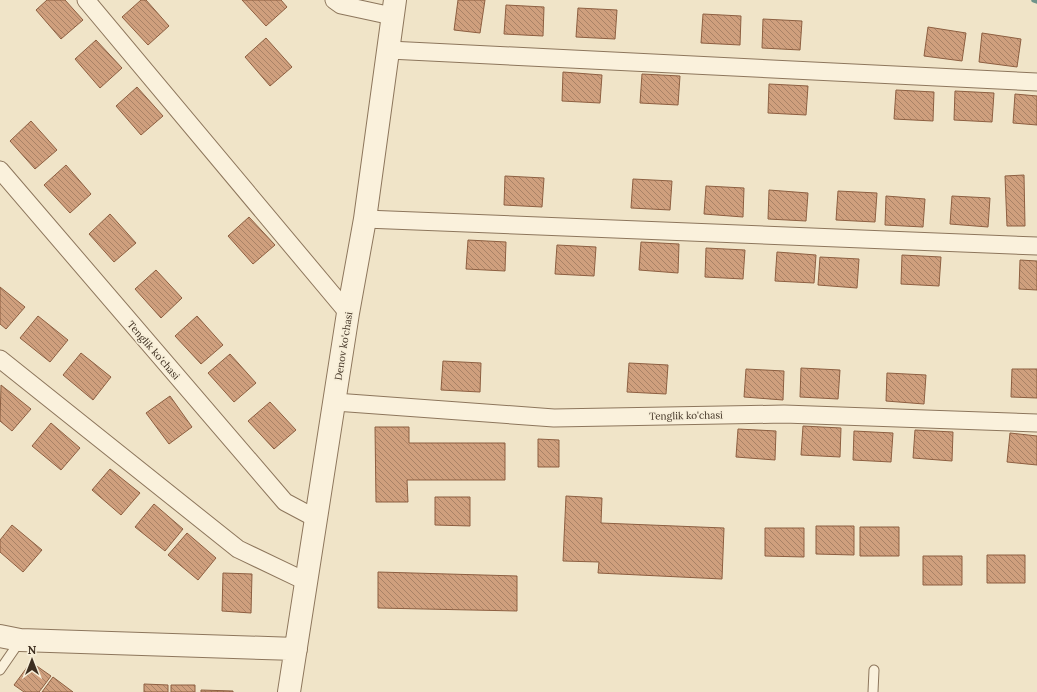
<svg xmlns="http://www.w3.org/2000/svg" width="1037" height="692" viewBox="0 0 1037 692" font-family="Lora,serif">
<style>
.lines{fill:none;stroke-linecap:round;stroke-linejoin:round}
.stream{stroke:#6f938a;stroke-width:5.5}
.building{fill:url(#building-back-hatch);stroke:#8d5f41}
.service-casing{stroke:#8d765c;stroke-width:11}
.minor-casing{stroke:#8d765c;stroke-width:19}
.tertiary-casing{stroke:#8d765c;stroke-width:24}
.service{stroke:#faf1dc;stroke-width:9}
.minor{stroke:#faf1dc;stroke-width:17}
.tertiary{stroke:#faf1dc;stroke-width:22}
.labels{text-anchor:middle;stroke-width:3.5;stroke-linejoin:round;paint-order:stroke}
.street-label{font-size:10px;fill:#3d2e20;stroke:#f7eed8}
</style>
<defs>
<pattern id="building-back-hatch" width="6" height="6" patternUnits="userSpaceOnUse"><rect width="6" height="6" fill="#cf9f7d"/><path d="M-1 5l2 2M0 0l6 6M5-1l2 2" fill="none" stroke="#a98266"/></pattern>
</defs>
<rect width="100%" height="100%" fill="#f0e4c8"/>
<g class="lines">
<path class="stream" d="M1034 0 1037 1"/>
</g>
<path class="building" d="M47 0H65L83 20 61 39 36 10Z
M141 0H146L169 26 148 45 122 17Z
M242 0H281L287 7 266 26Z
M458 0H485L480 33 454 30Z
M506 5 544 7 543 36 504 34Z
M578 8 617 10 615 39 576 37Z
M703 14 741 16 740 45 701 43Z
M763 19 802 21 800 50 762 48Z
M928 27 966 33 962 61 924 56Z
M982 33 1021 39 1017 67 979 62Z
M266 38 292 67 270 86 245 57Z
M96 40 122 68 100 88 75 59Z
M563 72 602 75 600 103 562 101Z
M642 74 680 76 678 105 640 103Z
M769 84 808 86 806 115 768 113Z
M137 87 163 116 141 135 116 106Z
M896 90 934 92 933 121 894 119Z
M955 91 994 93 992 122 954 120Z
M1015 94 1037 96V125L1013 123Z
M31 121 57 150 35 169 10 141Z
M66 165 91 194 70 213 44 185Z
M1024 175 1025 226H1007L1005 176Z
M505 176 544 178 542 207 504 205Z
M633 179 672 181 670 210 631 208Z
M706 186 744 188 743 217 704 214Z
M769 190 808 193 806 221 768 219Z
M838 191 877 193 875 222 836 220Z
M886 196 925 199 923 227 885 225Z
M952 196 990 198 988 227 950 224Z
M110 214 136 243 114 262 89 234Z
M249 217 275 245 253 264 228 236Z
M468 240 506 242 505 271 466 269Z
M641 242 679 244 678 273 639 270Z
M557 245 596 247 594 276 555 274Z
M706 248 745 250 743 279 705 277Z
M777 252 816 255 814 283 775 281Z
M902 255 941 257 939 286 901 284Z
M820 257 859 259 857 288 818 285Z
M1020 260 1037 261V290L1019 289Z
M156 270 182 298 161 318 135 289Z
M0 287 25 307 6 329 0 324Z
M38 316 68 340 50 362 20 338Z
M197 316 223 345 201 364 175 336Z
M81 353 111 377 93 400 63 375Z
M230 354 256 383 234 402 208 373Z
M443 361 481 363 480 392 441 390Z
M629 363 668 365 666 394 627 392Z
M801 368 840 370 838 399 800 397Z
M746 369 784 371 783 400 744 397Z
M1012 369H1037V398L1011 397Z
M887 373 926 375 924 404 886 401Z
M1 385 31 409 12 431 0 421Z
M170 396 192 427 169 444 146 413Z
M270 402 296 430 274 449 248 421Z
M51 423 80 448 61 470 32 446Z
M803 426 841 428 840 457 801 455Z
M375 427H409V443H505V480H407L408 502H376Z
M738 429 776 431 775 460 736 457Z
M915 430 953 432 952 461 913 458Z
M854 431 893 433 891 462 853 460Z
M1010 433 1037 436V465L1007 462Z
M538 439 559 440V467H538Z
M110 469 140 493 121 515 92 490Z
M566 496 602 498 601 523 724 528 722 579 598 573 599 562 563 561Z
M435 497H470V526L435 525Z
M154 504 183 529 165 551 135 527Z
M12 525 42 550 23 572 0 552V540Z
M816 526H854V555L816 554Z
M860 527H899V556H860Z
M765 528H804V557L765 556Z
M187 533 216 558 198 580 168 555Z
M987 555H1025V583H987Z
M923 556H962V585H923Z
M378 572 517 576V611L378 608Z
M223 573 252 574 251 613 222 611Z
M31 662 51 676 39 692H24L14 685Z
M53 677 73 692H42Z
M144 684 168 685V692H144Z
M171 685H195V692H171Z
M201 690 233 691V692H201Z"/>
<g class="lines">
<defs>
<path id="service" d="M0 670 20 641
M873 692 874 670"/>
<path id="minor" d="M86 0 348 313
M334 0 341 5 392 16
M389 50 1037 82
M0 170 285 502 317 519
M365 219 1037 246
M0 359 238 549 307 582
M335 402 554 418 784 414 1037 423"/>
<path id="tertiary" d="M0 636 20 640 296 649
M289 692 348 313 365 219 395 0"/>
</defs>
<use href="#service" class="service-casing"/>
<use href="#minor" class="minor-casing"/>
<use href="#tertiary" class="tertiary-casing"/>
<use href="#service" class="service"/>
<use href="#minor" class="minor"/>
<use href="#tertiary" class="tertiary"/>
</g>
<g class="labels">
<g class="street-label">
<text transform="translate(343 346) rotate(-81)" y="4">Denov ko'chasi</text>
<text transform="translate(154 350) rotate(49)" y="4">Tenglik ko'chasi</text>
<text transform="translate(686 415) rotate(-1)" y="4">Tenglik ko'chasi</text>
</g>
</g>
<g transform="translate(32 660)" stroke="#f7eed8" stroke-width="3" paint-order="stroke">
<path d="M0-3L7 15L0 10L-7 15Z" fill="#3d2e20"/>
<text y="-6" font-size="11" font-weight="bold" text-anchor="middle" fill="#3d2e20">N</text>
</g>
</svg>
